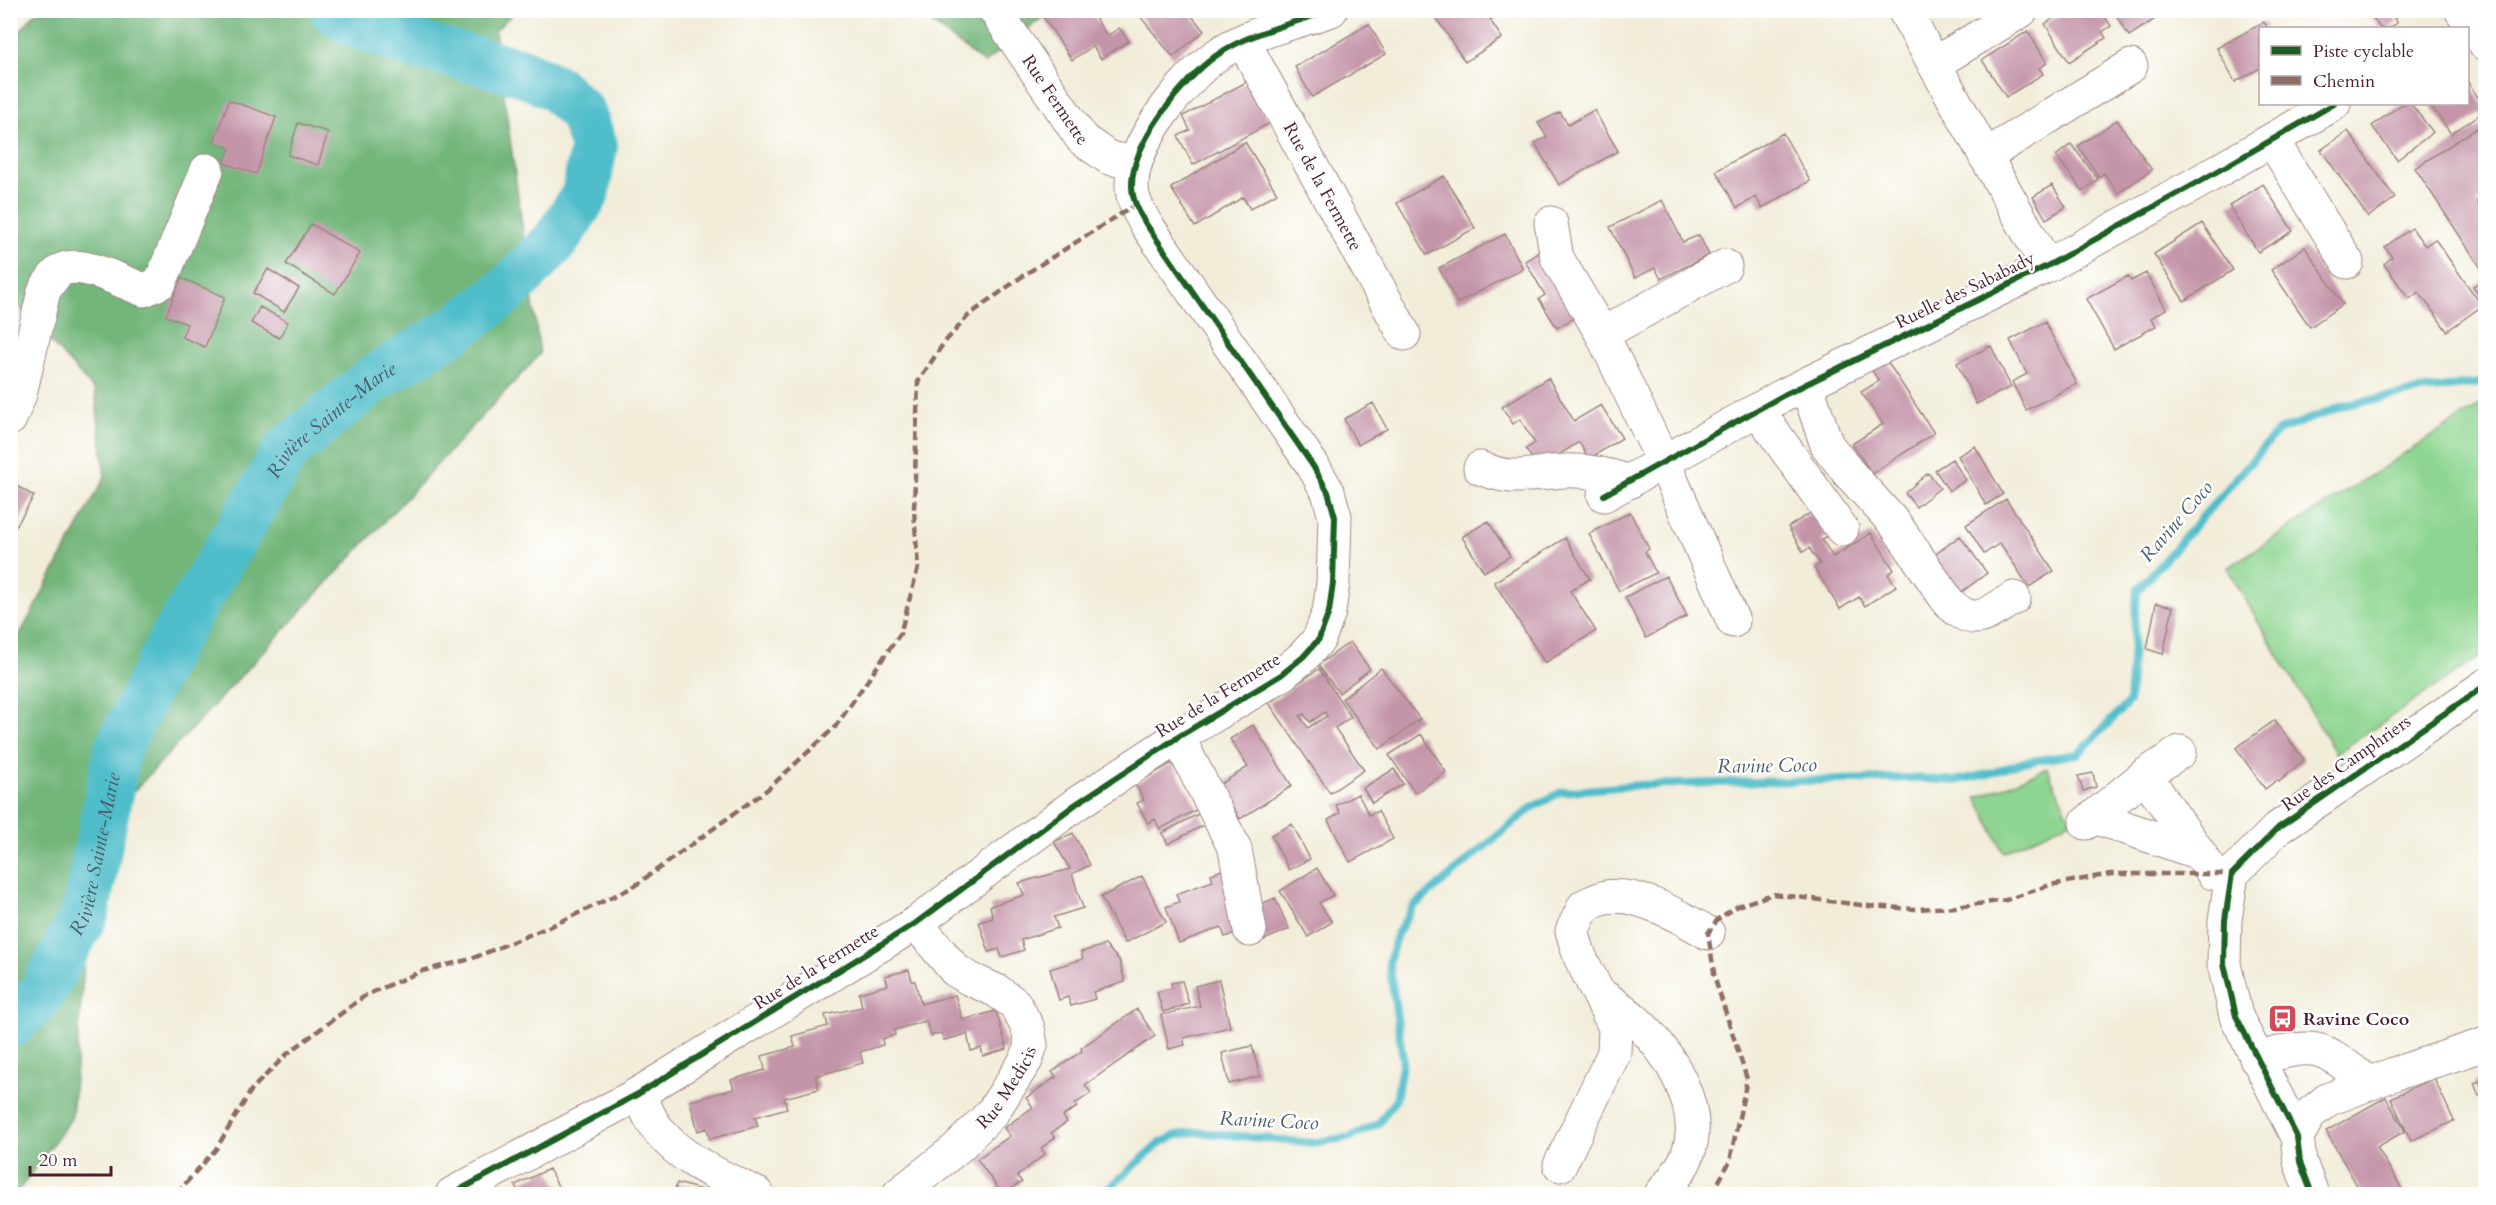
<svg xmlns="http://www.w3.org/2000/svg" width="2496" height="1205" viewBox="0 0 2496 1205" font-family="Cardo,serif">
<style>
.green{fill:#8dd590;stroke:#6c7a5e;stroke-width:1.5}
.forest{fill:#72b67a;stroke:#5e6a52;stroke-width:1.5}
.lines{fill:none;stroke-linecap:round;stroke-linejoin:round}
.stream{stroke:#50bdca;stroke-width:8}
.river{stroke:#50bdca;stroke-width:48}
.building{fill:#c495a9;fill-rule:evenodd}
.minor-casing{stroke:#9e8682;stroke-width:35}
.minor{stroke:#fff;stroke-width:33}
.quiet{stroke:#8d6e63;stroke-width:4.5;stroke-dasharray:9 4.5;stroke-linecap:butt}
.cycleway-casing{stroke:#fff;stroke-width:10}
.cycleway{stroke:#1b5e20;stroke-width:6}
.labels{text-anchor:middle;stroke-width:5;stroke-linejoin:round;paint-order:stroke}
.street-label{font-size:18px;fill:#4a1f2b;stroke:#fff}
.poi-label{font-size:18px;font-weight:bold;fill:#4a1f2b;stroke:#fff;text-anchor:start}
.water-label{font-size:20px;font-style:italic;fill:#4c5e6b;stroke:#fff}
</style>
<rect width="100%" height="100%" fill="#fff"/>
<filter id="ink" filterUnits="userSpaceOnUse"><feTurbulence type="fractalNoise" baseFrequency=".0167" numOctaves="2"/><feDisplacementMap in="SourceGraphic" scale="12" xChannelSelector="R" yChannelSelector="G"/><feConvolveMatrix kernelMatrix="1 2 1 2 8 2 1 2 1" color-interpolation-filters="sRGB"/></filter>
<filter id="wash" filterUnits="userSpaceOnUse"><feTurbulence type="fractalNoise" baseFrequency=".008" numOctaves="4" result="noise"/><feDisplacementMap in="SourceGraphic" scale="24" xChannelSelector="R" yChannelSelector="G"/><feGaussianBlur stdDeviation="1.35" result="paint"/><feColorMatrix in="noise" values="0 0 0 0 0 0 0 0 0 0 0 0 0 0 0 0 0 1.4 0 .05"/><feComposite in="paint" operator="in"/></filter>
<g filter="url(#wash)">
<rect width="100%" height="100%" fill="#f2edd9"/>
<path class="green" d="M2485 402V653L2336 754 2227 568Z
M2047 768 2071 821 2003 852 1977 798Z"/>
<path class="forest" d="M37 11H515L495 31 540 354 94 834 72 1117 16 1194H10L11 651 105 477 95 391 11 298V42Z
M916 11H1051L984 63Z"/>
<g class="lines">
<path class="stream" d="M1102 1194 1160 1143 1177 1135 1196 1132 1312 1143 1350 1137 1378 1124 1396 1099 1403 1059 1389 962 1397 934 1413 907 1509 826 1533 807 1561 792 1640 785 1913 778 1954 781 1988 774 2024 762 2078 754 2129 702 2137 591 2278 431 2346 405 2418 391 2486 382"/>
<path class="river" id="s1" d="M10 1025 40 996 85 914 118 748 172 641 287 450 375 378 455 329 509 289 556 240 585 195 594 146 582 113 556 88 521 72 401 41 352 22 333 10"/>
</g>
<g id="blocks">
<path class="building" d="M1024 10H1090L1107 36 1119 28 1129 41 1101 59 1093 46 1072 60 1040 12 1029 19Z
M1135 10H1187L1204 31 1173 57Z
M1431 10H1493L1497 16 1490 20 1502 38 1465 62Z
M2066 10H2101L2111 26 2102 32 2106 38 2069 62 2045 24Z
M2113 10H2169L2129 36Z
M2367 10H2406L2394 19 2397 23 2389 28H2380Z
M2264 22 2268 28H2260V68L2235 82 2217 48Z
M1369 24 1386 54 1312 97 1295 67Z
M2028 31 2047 63 2039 68 2043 74 2006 97 1982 60Z
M1248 81 1270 123 1193 165 1178 136 1190 130 1183 116Z
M2468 82 2486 110 2451 134 2430 104H2468Z
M229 100 276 117 256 174 224 163 230 148 214 142Z
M2402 104H2411L2433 132 2397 160 2372 126Z
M1594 110 1618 151 1559 185 1535 143 1547 137 1538 123 1560 112 1568 125Z
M2117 120 2152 170 2118 193 2104 173 2099 177 2078 146Z
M2486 122V196L2477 202 2486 215V265L2481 268 2415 168Z
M298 123 328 132 318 165 288 155Z
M2348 131 2395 198 2368 217 2321 150Z
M1783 133 1810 181 1762 208 1756 197 1737 208 1716 171Z
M1245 142 1277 193 1250 209 1243 197 1195 227 1171 188Z
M2071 144 2098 179 2083 191 2056 156Z
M1444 176 1475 228 1427 255 1397 203Z
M2263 184 2293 231 2258 252 2229 206Z
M2052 185 2066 207 2046 219 2033 197Z
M1662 200 1683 242 1699 235 1709 255 1661 279 1655 268 1635 278 1610 227Z
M2202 223 2233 270 2184 301 2154 254Z
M311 224 360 253 335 294 286 264Z
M2412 228 2425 246 2435 239 2482 306 2447 331 2419 292 2409 299 2384 264 2392 257 2385 247Z
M1505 234 1523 269 1457 303 1439 268Z
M2305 247 2343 304 2310 327 2271 270Z
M1541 251 1579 315 1557 328 1539 299 1545 295 1525 261Z
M268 269 299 288 284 312 253 293Z
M2146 273 2166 309 2151 318 2156 326 2114 349 2086 299 2128 276 2131 281Z
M181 278 225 297 205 347 182 337 187 324 166 316Z
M2486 279V308L2473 286Z
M260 307 288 322 279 338 251 323Z
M2045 322 2077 384 2026 410 2012 382 2027 374 2010 340Z
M1991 346 2011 387 1976 404 1957 363Z
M1883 355 1934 433 1872 474 1852 444 1883 424 1861 392 1879 381 1868 365Z
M1548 378 1574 421 1601 405 1622 438 1589 459 1579 442 1538 468 1526 449 1535 443 1520 419 1513 424 1502 407Z
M1373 403 1387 429 1358 445 1344 419Z
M1975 446 2003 494 1986 505 1958 456Z
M1952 459 1966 480 1949 491 1935 470Z
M1928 473 1940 488 1916 507 1905 493Z
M10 482 34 496 15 528 10 525Z
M2006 499 2054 571 2029 587 2000 543 1984 554 1966 525Z
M1630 512 1649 549 1645 552 1656 573 1619 591 1589 534Z
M1812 512 1827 536 1822 540 1833 557 1871 533 1894 570 1888 574 1896 586 1865 606 1859 597 1840 609 1814 568 1820 564 1809 548 1803 552 1788 527Z
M1488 521 1510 556 1484 572 1462 537Z
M1960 536 1987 573 1956 596 1929 559Z
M1565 538 1590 579 1570 591 1596 631 1545 663 1494 582Z
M1666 576 1687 616 1646 638 1625 597Z
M2156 603 2173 607 2163 654 2147 649Z
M1350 642 1370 669 1339 693 1318 665Z
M1381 668 1420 719 1380 749 1342 699Z
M1319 669 1351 717 1335 728 1364 770 1330 793 1269 703ZM1325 712 1327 716 1308 728 1300 716 1304 714 1310 722Z
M2275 720 2304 760 2279 782 2277 780 2265 789 2236 748Z
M1253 725 1292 786 1240 819 1219 785 1248 767 1230 739Z
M1421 734 1446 772 1415 793 1389 755Z
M1172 763 1198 809 1160 829 1155 819 1148 823 1137 803 1144 800 1135 784Z
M1394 769 1403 784 1372 803 1363 788Z
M2093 773 2096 787 2083 791 2078 776Z
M1358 794 1369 815 1378 811 1393 839 1350 862 1328 820 1340 813 1336 805Z
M1200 813 1206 824 1168 844 1162 833Z
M1292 824 1310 859 1289 870 1271 835Z
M1073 833 1090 865 1072 874 1083 908 1054 917 1058 928 1021 940 1024 950 1002 957 999 949 989 952 979 922 993 918 990 906 1024 895 1019 883 1070 869 1054 842Z
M1317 868 1333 895 1319 903 1332 922 1308 937 1280 891Z
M1225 869 1245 930 1225 937 1221 927 1179 943 1166 907 1179 902 1176 894 1213 881 1211 874Z
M1142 876 1166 922 1125 943 1101 897Z
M1275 898 1289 929 1264 940 1250 909Z
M1105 945 1119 960 1125 982 1093 992 1095 999 1071 1006 1068 997 1059 1000 1050 969 1083 959 1081 952Z
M909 970 912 981H915L921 1004 955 995 963 1020 996 1011 1007 1049 983 1056 981 1048 971 1051 967 1034 944 1040 941 1033 931 1036 926 1021 894 1030 895 1035 882 1039 883 1045 860 1052 863 1063 815 1076 819 1089 784 1098 787 1108 755 1117 758 1126 710 1139 707 1128 698 1131 690 1101 734 1089 731 1080 765 1070 762 1056 795 1047 792 1036 828 1026 825 1015 862 1007 859 993 888 985 885 976Z
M1219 980 1230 1027 1183 1038 1185 1045 1169 1049 1161 1015 1200 1006 1195 986Z
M1182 981 1189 1004 1163 1012 1157 992 1172 988 1171 983Z
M1137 1009 1155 1036 1085 1085 1091 1093 1075 1104 1077 1107 1063 1116 1067 1122 1051 1133 1055 1138 1041 1148 1045 1154 1017 1176 1022 1182 1002 1194 977 1159 1010 1136 1004 1128 1033 1107 1026 1098 1056 1077 1052 1072 1082 1051 1081 1048Z
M1252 1046 1260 1076 1229 1084 1222 1053Z
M2434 1078 2454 1121 2411 1141 2391 1098Z
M2486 1079V1094L2479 1096 2474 1083Z
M2386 1097 2405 1131 2377 1147 2405 1194H2362L2326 1131Z
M549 1169 562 1194H520L515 1185Z
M677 1183 709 1192 708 1194H674Z"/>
</g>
</g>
<g filter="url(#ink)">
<use href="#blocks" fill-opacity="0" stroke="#9e8682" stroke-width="1.5"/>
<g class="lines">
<defs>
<g id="minor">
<path id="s2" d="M995 10 1082 139 1109 158 1135 163"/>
<path d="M1904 10 2047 266"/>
<path d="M2461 10 2486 45"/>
<path id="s3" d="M1243 41 1404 334"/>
<path d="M1934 64 2021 11"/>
<path d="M2272 140 2347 262"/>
<path d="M1985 156 2131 66"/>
<path d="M1551 223 1557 258 1602 334 1664 463 1733 621"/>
<path d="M1602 334 1725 266"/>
<path d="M1806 384 1827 445 1848 472 1895 524 1949 603C1976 629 1985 614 2014 598"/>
<path d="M1758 410 1842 529"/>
<path d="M10 419 20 394 44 291C50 282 56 270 67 268 88 263 124 283 144 290L160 283 207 170"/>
<path d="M1480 468C1517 483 1527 473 1564 471 1586 470 1608 474 1629 482"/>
<path d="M1604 495 1784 395 2047 266 2197 183 2334 104"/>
<path d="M1178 737 1235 849 1250 930"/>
<path d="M2145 775 2213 873"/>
<path d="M2094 817 2199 853"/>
<path d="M2086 823 2145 775 2180 752"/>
<path d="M1603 996C1614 1004 1626 1011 1636 1021 1669 1051 1706 1110 1687 1156 1682 1170 1670 1183 1661 1194"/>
<path d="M2256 1059C2319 1042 2318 1044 2369 1083"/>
<path d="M638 1094C645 1106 650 1120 659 1131 684 1162 723 1177 757 1194"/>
<path d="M2297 1137 2310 1114 2327 1100 2394 1074 2486 1044"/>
<path d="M1560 1165 1614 1053 1615 1027 1580 957 1572 931 1584 906C1591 903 1599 898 1606 897 1638 891 1682 918 1708 933"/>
<path d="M452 1194 638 1094 916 923 1076 804 1178 737 1281 675 1303 657 1319 639 1329 612 1333 583 1335 517 1328 492 1313 466 1146 224C1139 212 1132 200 1132 186 1131 144 1184 78 1217 55 1248 33 1295 23 1331 10"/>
<path id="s4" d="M899 1194 956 1149 992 1113 1026 1060 1031 1045 1028 1028 1015 1004 997 991 970 979 955 970 916 923"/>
<path d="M2312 1194 2300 1162 2297 1137 2236 1016 2224 964 2225 920 2232 874 2278 828 2486 685"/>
</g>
</defs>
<use href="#minor" class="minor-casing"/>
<use href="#minor" class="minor"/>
<path class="quiet" d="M176 1194 216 1149 252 1089 287 1054 366 995 422 971 471 959 558 923 633 887 768 789 835 727 900 634 918 568 914 510 918 382 943 344 969 315 1024 275 1135 205
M1712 1194 1730 1161 1747 1079 1715 979 1708 933 1718 919 1738 906 1773 894 1869 906 1915 909 1956 907 2006 900 2050 885 2111 874H2232"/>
<defs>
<path id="cycleway" d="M1604 495 1784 395 2047 266 2197 183 2334 104
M452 1194 638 1094 916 923 1076 804 1178 737 1281 675 1303 657 1319 639 1329 612 1333 583 1335 517 1328 492 1313 466 1146 224C1139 212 1132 200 1132 186 1131 144 1184 78 1217 55 1248 33 1295 23 1331 10
M2312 1194 2300 1162 2297 1137 2236 1016 2224 964 2225 920 2232 874 2278 828 2486 685"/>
</defs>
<use href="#cycleway" class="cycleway-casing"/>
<use href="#cycleway" class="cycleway"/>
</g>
</g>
<defs>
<symbol id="bus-square" viewBox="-11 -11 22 22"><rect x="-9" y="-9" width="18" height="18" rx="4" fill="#d1495b" stroke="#fff"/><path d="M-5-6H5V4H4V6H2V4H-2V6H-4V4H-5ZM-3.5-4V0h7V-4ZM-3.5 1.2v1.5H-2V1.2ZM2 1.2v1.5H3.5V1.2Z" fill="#fff"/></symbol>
</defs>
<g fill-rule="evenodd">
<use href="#bus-square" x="2266" y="1002" width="33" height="33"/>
</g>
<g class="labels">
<g class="street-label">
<text dy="6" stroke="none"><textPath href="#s2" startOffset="108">Rue Fermette</textPath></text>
<text dy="6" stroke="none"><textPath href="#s3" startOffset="166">Rue de la Fermette</textPath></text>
<text transform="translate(1965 290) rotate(-26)" y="6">Ruelle des Sababady</text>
<text transform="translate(1218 695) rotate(-32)" y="6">Rue de la Fermette</text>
<text transform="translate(2346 763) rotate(-35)" y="6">Rue des Camphriers</text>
<text transform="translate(816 967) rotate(-32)" y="6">Rue de la Fermette</text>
<text dy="6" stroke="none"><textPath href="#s4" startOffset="153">Rue Medicis</textPath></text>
</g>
<g class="poi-label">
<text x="2303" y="1025">Ravine Coco</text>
</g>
<g class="water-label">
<text dy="7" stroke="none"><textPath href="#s1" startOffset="700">Rivière Sainte-Marie</textPath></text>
<text transform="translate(2176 521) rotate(-49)" y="7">Ravine Coco</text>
<text transform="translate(1767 765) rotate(-1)" y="7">Ravine Coco</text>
<text dy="7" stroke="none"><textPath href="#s1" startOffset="196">Rivière Sainte-Marie</textPath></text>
<text transform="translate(1269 1120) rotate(3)" y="7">Ravine Coco</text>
</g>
</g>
<rect width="2496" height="1205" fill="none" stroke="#fff" stroke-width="36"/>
<rect x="2259" y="27" width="210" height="78" fill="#ffffff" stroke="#b7a5aa" stroke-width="1.5"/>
<rect x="2271" y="46" width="30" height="9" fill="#1b5e20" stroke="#b7a5aa" stroke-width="1.5"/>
<text x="2313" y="57" font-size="18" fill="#4a1f2b">Piste cyclable</text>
<rect x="2271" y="76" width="30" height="9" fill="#8d6e63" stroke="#b7a5aa" stroke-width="1.5"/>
<text x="2313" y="87" font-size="18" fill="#4a1f2b">Chemin</text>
<path d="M30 1166v9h81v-9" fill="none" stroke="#4a1f2b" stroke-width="3"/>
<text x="39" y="1166" font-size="18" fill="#4a1f2b" stroke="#ffffff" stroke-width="4.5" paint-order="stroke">20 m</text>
</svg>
